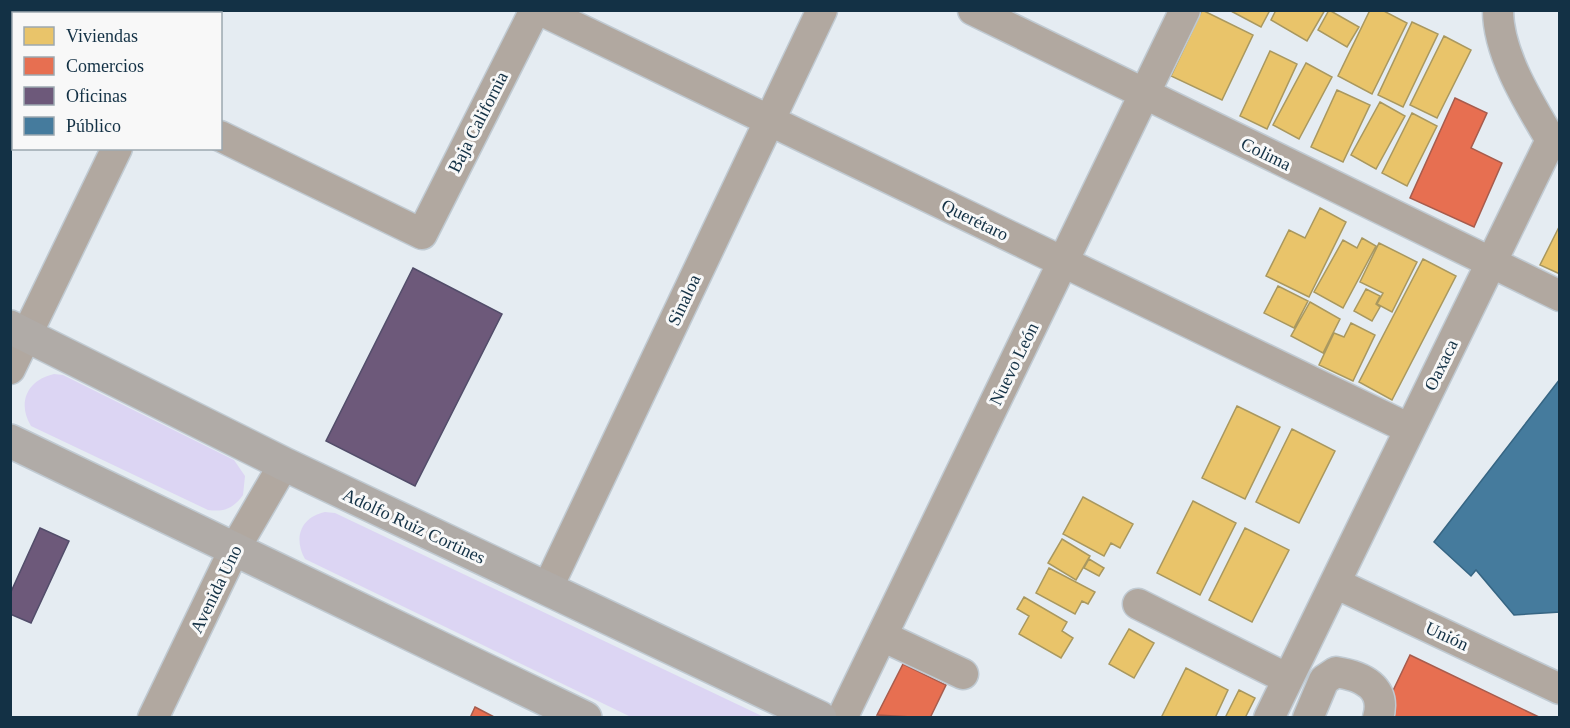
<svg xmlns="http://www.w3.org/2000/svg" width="1570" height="728" viewBox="0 0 1570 728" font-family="'Times New Roman',serif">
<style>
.green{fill:#dcd5f3}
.homes{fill:#e9c46a;stroke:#a9985f;stroke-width:1.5}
.shops{fill:#e76f51;stroke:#a75c4d;stroke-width:1.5}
.offices{fill:#6d597a;stroke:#524d6a;stroke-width:1.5}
.public{fill:#457b9d;stroke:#366583;stroke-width:1.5}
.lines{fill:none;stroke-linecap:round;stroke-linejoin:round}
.minor-casing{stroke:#c0cad2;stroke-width:33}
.major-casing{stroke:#c0cad2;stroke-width:36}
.minor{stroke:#b1a8a0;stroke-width:30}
.major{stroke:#b0aba7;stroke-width:33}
.labels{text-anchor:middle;stroke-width:6;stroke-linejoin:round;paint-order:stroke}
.street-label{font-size:18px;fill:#133145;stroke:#f8f8f8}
</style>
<rect width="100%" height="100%" fill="#e5ecf2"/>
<path class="green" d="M54 374 63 375 234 460 245 476 243 495C233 509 224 512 208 510L31 426C17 403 27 380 54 374Z
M325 512 335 513 764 717H631L305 559C293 538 301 517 325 512Z"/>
<path class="homes" d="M1202 10 1253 35 1222 100 1171 76Z
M1229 10H1270L1261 27Z
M1276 10H1325L1307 41 1271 20Z
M1329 10 1359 27 1347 47 1318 30Z
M1370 10H1382L1407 23 1372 94 1338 76Z
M1412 22 1438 34 1403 107 1378 95Z
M1444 36 1471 50 1437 118 1410 105Z
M1270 51 1297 64 1267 129 1240 116Z
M1306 63 1332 77 1299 139 1273 125Z
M1337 90 1370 105 1343 162 1311 147Z
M1380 102 1405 116 1376 169 1351 155Z
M1412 113 1437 126 1407 186 1382 173Z
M1320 208 1346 222 1309 297 1266 276 1289 230 1305 238Z
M1560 225V274L1540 265Z
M1362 238 1376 246 1343 308 1314 292 1343 240 1357 248Z
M1379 243 1417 262 1392 312 1377 304 1383 293 1360 282Z
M1423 259 1456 276 1392 400 1359 382Z
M1278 286 1308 301 1294 328 1264 313Z
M1366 289 1380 296 1376 304 1380 307 1372 321 1354 311Z
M1310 302 1340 319 1323 353 1291 336Z
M1351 323 1375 335 1353 381 1319 365 1334 333 1344 337Z
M1237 406 1280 427 1245 499 1202 478Z
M1292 429 1335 451 1299 523 1256 502Z
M1083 497 1133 524 1120 548 1111 543 1104 556 1063 534Z
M1193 501 1236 523 1200 595 1157 573Z
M1245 528 1289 550 1252 622 1209 600Z
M1062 539 1090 556 1076 580 1048 563Z
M1089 559 1104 568 1099 576 1084 568Z
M1049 568 1095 592 1088 604 1082 601 1075 614 1036 593Z
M1024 597 1067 622 1062 631 1073 638 1061 658 1019 634 1029 616 1017 609Z
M1129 629 1154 643 1134 678 1109 664Z
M1186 668 1228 690 1215 718H1161Z
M1239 690 1255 698 1245 718H1225Z"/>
<path class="shops" d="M1455 98 1487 113 1471 148 1502 163 1474 227 1410 198Z
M1410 655 1541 718H1380Z
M903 664 946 685 930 718 877 715Z
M475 707 496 718H470Z"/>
<path class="offices" d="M413 268 502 314 415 486 326 441Z
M40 528 69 541 31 623 10 614V594Z"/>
<path class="public" d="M1560 379V612L1514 615 1476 570 1471 576 1434 542Z"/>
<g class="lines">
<defs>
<path id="minor" d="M540 10 1410 429
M973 10 1560 296
M182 14 184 10
M10 34 14 36
M220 136 422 234 535 10
M10 369 117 148
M1335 583 1560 689
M547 589 822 10
M1138 604 1288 679
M882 636 963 674
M153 718 234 550 284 464
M842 718 1185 10
M1269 718 1551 140C1529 103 1498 54 1498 10
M1308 718 1324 680 1336 672C1362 676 1387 687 1378 718"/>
<path id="major" d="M10 327 284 464 820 718
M10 441 585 718"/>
</defs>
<use href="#minor" class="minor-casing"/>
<use href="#major" class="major-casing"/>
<use href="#minor" class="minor"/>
<use href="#major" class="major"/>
</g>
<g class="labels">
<g class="street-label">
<text transform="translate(478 122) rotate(-63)" y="6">Baja California</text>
<text transform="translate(1266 154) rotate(26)" y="6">Colima</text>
<text transform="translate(975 220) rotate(26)" y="6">Querétaro</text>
<text transform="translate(684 300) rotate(-65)" y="6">Sinaloa</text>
<text transform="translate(1014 364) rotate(-64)" y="6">Nuevo León</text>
<text transform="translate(1441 365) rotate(-64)" y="6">Oaxaca</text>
<text transform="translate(414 526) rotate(25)" y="6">Adolfo Ruiz Cortines</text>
<text transform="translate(216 589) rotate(-64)" y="6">Avenida Uno</text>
<text transform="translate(1447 636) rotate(25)" y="6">Unión</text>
</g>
</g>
<rect width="1570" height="728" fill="none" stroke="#133145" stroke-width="24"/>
<rect x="12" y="12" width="210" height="138" fill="#f8f8f8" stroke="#9ca8b0" stroke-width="1.5"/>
<rect x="24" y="27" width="30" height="18" fill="#e9c46a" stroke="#9ca8b0" stroke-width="1.5"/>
<text x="66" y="42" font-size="18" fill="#133145">Viviendas</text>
<rect x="24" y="57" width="30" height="18" fill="#e76f51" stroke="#9ca8b0" stroke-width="1.5"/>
<text x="66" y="72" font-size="18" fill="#133145">Comercios</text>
<rect x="24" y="87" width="30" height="18" fill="#6d597a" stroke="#9ca8b0" stroke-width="1.5"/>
<text x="66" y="102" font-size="18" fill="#133145">Oficinas</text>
<rect x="24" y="117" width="30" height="18" fill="#457b9d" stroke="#9ca8b0" stroke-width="1.5"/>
<text x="66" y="132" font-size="18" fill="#133145">Público</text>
</svg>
